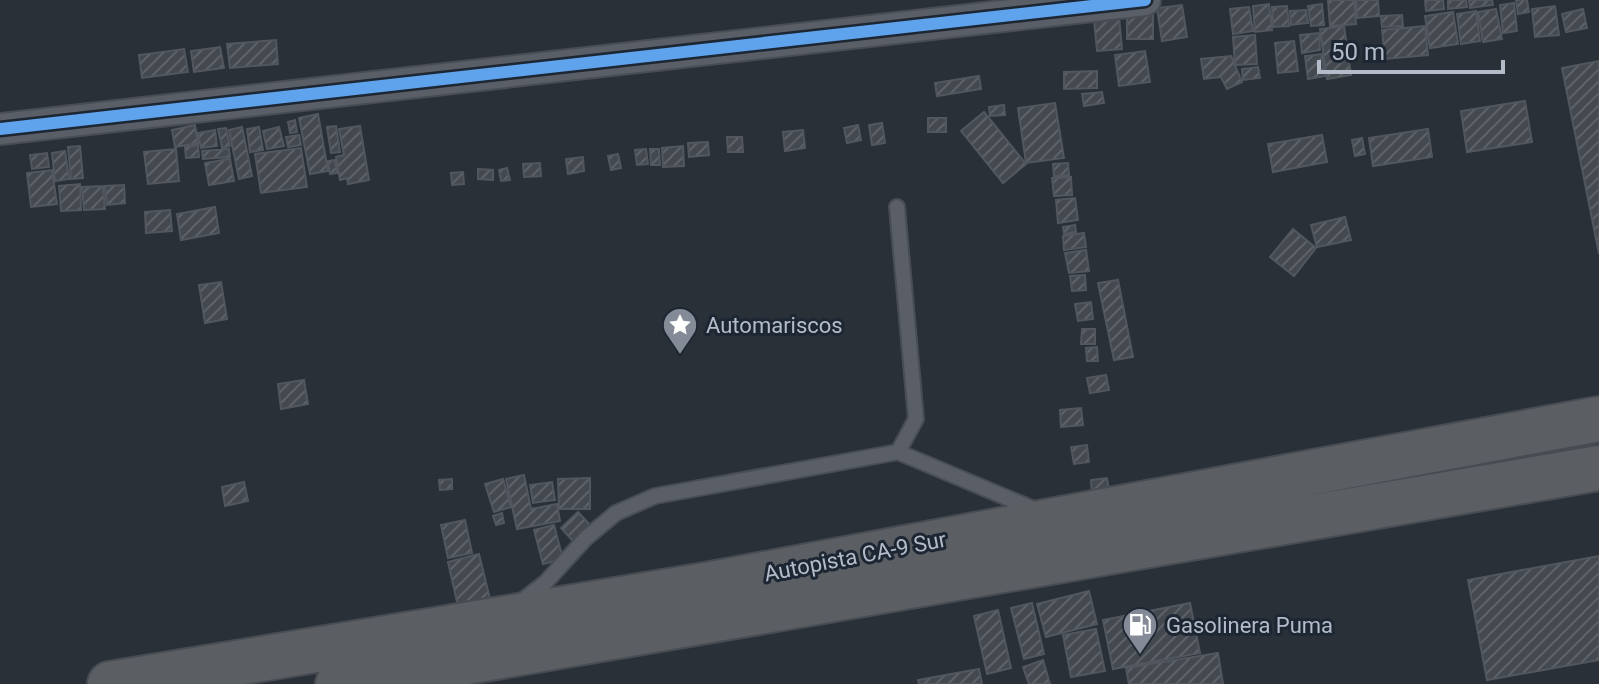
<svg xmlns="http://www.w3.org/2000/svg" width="1599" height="684" viewBox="0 0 1599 684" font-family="Roboto,sans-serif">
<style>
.building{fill:url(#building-hatch);stroke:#52575f;stroke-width:2}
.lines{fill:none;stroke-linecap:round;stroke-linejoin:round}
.service-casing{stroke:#484c53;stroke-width:18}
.minor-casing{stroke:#484c53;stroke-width:34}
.trunk-casing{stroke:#474c53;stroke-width:48}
.service{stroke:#5a5e66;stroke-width:14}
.minor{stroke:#5a5e66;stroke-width:30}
.trunk{stroke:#5b5f64;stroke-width:44}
.cycleway-casing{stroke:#1d2633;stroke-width:17}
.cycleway{stroke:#60a3ed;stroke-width:12}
.labels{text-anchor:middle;stroke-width:6;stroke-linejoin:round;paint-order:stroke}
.poi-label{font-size:22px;fill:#b4bcc9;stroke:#1d2633;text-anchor:start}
.street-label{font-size:22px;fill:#b4bcc9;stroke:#1d2633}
</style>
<defs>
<pattern id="building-hatch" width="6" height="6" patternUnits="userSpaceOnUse" patternTransform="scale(2)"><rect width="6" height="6" fill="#444950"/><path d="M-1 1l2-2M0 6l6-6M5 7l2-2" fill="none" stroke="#5d6168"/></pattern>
</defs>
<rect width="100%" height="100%" fill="#2a3038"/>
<path class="building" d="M1328 0H1354L1356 24 1330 26Z
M1356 0H1378L1379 16 1357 18Z
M1425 0H1443L1444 9 1426 11Z
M1448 0H1466L1467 7 1448 9Z
M1469 0H1492L1493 5 1470 8Z
M1516 0H1527L1529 12 1518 14Z
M1514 3 1517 31 1503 33 1500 5Z
M1269 4 1272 30 1255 32 1253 6Z
M1322 4 1324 25 1311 26 1308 6Z
M1182 5 1187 37 1162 41 1157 8Z
M1287 6 1289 26 1273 27 1272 7Z
M1555 6 1559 35 1535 37 1532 9Z
M1127 7H1153V39H1127Z
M1249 7 1253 31 1233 34 1230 9Z
M1496 9 1502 39 1483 42 1478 12Z
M1583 9 1587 28 1566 32 1562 14Z
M1306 10 1308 23 1291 25 1290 11Z
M1476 11 1480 41 1461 44 1457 14Z
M1453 12 1458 44 1430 48 1425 16Z
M1402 15 1403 26 1382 27 1381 16Z
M1119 17 1122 49 1097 51 1094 19Z
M1344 26 1351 75 1327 79 1320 29Z
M1425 26 1428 55 1385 59 1382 30Z
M1319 33 1320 50 1302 53 1300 35Z
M1255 35 1257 64 1235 65 1233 37Z
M276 40 278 64 230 68 227 44Z
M1294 41 1298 71 1278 73 1275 43Z
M220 47 224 68 194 72 191 51Z
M184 49 188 72 142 78 139 55Z
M1145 51 1150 82 1119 86 1115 55Z
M1322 54 1325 76 1308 79 1305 56Z
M1231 56 1242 82 1227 89 1221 77 1204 79 1201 59Z
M1599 61V254L1562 68Z
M1258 67 1260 78 1243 80 1242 69Z
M1097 71V88L1064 89V72Z
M979 76 981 89 937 96 935 83Z
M1102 92 1104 103 1084 106 1082 94Z
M1525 101 1532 142 1467 152 1461 111Z
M1055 103 1064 158 1026 163 1018 108Z
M1004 105 1005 115 990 116 989 107Z
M984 112 1026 164 1003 183 961 131Z
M318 114 328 171 310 174 299 118Z
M928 118H946V132H928Z
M295 120 297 132 290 133 288 122Z
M882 123 885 143 872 145 869 125Z
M195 125 198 143 175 147 172 130Z
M858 125 861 140 847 143 844 128Z
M336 126 340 152 331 153 327 127Z
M360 126 369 180 348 184 347 178 340 180 336 157 344 155 339 129Z
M242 127 252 176 239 179 229 130Z
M259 127 263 150 250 152 247 129Z
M279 127 284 146 267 149 263 131Z
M226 128 230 146 222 148 218 129Z
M1428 129 1432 157 1373 166 1369 138Z
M215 130 217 146 201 148 198 133Z
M803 130 805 148 785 151 783 132Z
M299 135 301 145 288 147 286 137Z
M1322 135 1327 162 1273 172 1268 144Z
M727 137H742L743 152H728Z
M1362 138 1365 154 1355 156 1352 140Z
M708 142 709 155 689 157 688 143Z
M198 145 199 157 186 158 185 147Z
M80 146 83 178 71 179 68 147Z
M683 146 684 166 663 167 662 148Z
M301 148 307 187 261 193 255 154Z
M176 149 179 181 148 184 144 152Z
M229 149 230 157 203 159 202 151Z
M646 149 648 164 637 165 635 150Z
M650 149H659L660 165H651Z
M65 151 69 179 55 181 52 153Z
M47 153 49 167 32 169 30 155Z
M618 154 621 168 611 170 608 156Z
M583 157 584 171 568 174 566 159Z
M230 159 234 181 209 185 205 163Z
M335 160 337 173 330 174 328 161Z
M540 163 541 176 524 177 523 164Z
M1068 163 1069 175 1054 176 1053 164Z
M507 168 510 180 501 181 499 170Z
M478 169 493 170V180L478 179Z
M52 170 57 204 31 207 27 173Z
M463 172 464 184 452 185 451 173Z
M1071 177 1072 195 1054 196 1052 178Z
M80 184 81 210 61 211 59 186Z
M124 185 125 203 107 205 105 186Z
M103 186 105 209 84 210 82 187Z
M1075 198 1078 220 1058 223 1056 200Z
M215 207 219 233 181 240 177 214Z
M170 210 172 231 146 233 145 212Z
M1345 217 1351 240 1317 247 1311 225Z
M1075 225 1076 232 1064 234 1063 227Z
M1293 229 1316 248 1294 276 1270 257Z
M1084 233 1086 247 1064 250 1063 236Z
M1086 250 1089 271 1069 273 1065 253Z
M1085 275 1086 290 1072 291 1070 276Z
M1118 280 1133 357 1114 360 1098 283Z
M221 282 227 319 205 323 199 285Z
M1091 302 1093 319 1078 321 1075 304Z
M1082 329H1095V344H1081Z
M1097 347 1098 361H1087L1086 348Z
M1106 375 1109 390 1090 393 1087 378Z
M304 380 308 404 281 409 278 384Z
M1081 408 1083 425 1061 427 1060 410Z
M1087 445 1089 462 1074 464 1071 447Z
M524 475 531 509 557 504 560 521 517 529 506 479Z
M590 478V509H559L558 479Z
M1107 478 1109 491 1092 493 1091 480Z
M452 479V489L440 490 439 480Z
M503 479 511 507 494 512 485 484Z
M244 482 248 501 225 506 222 487Z
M552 482 555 500 533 503 530 485Z
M578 512 590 525 573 541 561 528Z
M502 513 504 523 496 525 493 516Z
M465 520 472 553 448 558 441 525Z
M554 525 563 559 543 564 534 530Z
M479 554 490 599 458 606 448 562Z
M1599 556V660L1487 680 1468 580Z
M1089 591 1097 624 1046 637 1037 604Z
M1032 603 1044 654 1024 659 1011 608Z
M1190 603 1200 653 1113 669 1103 620Z
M998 610 1011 668 987 674 974 616Z
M1096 629 1105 671 1071 677 1063 635Z
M1218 653 1223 684H1129L1126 668Z
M1043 660 1050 684H1029L1023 667Z
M979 669 982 684H919L918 680Z"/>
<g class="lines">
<defs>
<path id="service" d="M897 207 916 419 898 452
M519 603 545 583 586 538 616 513 655 496 898 452 1036 510"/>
<path id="minor" d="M0 129 1145 0"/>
<path id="trunk" d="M110 684 706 585 1599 419
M338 684 1599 468"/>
</defs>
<use href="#service" class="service-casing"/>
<use href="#minor" class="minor-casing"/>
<use href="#trunk" class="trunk-casing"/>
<use href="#service" class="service"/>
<use href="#minor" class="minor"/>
<use href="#trunk" class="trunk"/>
<defs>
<path id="cycleway" d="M0 129 1145 0"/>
</defs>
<use href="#cycleway" class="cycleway-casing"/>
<use href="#cycleway" class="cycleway"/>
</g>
<defs>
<symbol id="sight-pin" viewBox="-11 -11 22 30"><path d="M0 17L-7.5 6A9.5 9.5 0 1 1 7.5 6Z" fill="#848b96" stroke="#1d2633"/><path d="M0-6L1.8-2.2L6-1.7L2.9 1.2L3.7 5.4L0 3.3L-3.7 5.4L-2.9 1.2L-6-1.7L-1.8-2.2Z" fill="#fff"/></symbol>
<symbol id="fuel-pin" viewBox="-11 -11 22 30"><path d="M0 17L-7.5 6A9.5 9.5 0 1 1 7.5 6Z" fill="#848b96" stroke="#1d2633"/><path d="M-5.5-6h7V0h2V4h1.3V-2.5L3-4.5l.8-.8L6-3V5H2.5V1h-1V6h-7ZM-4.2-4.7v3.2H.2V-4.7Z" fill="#fff"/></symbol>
</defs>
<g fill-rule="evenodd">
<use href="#sight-pin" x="660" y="305" width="40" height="54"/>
<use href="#fuel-pin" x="1120" y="605" width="40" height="54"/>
</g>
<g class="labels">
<g class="poi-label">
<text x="706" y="333">Automariscos</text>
<text x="1166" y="633">Gasolinera Puma</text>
</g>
<g class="street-label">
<text transform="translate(855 556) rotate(-11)" y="8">Autopista CA-9 Sur</text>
</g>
</g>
<path d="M1319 60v12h184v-12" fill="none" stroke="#b4bcc9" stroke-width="4"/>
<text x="1331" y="60" font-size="24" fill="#b4bcc9" stroke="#1d2633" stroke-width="6" paint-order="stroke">50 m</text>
</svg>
